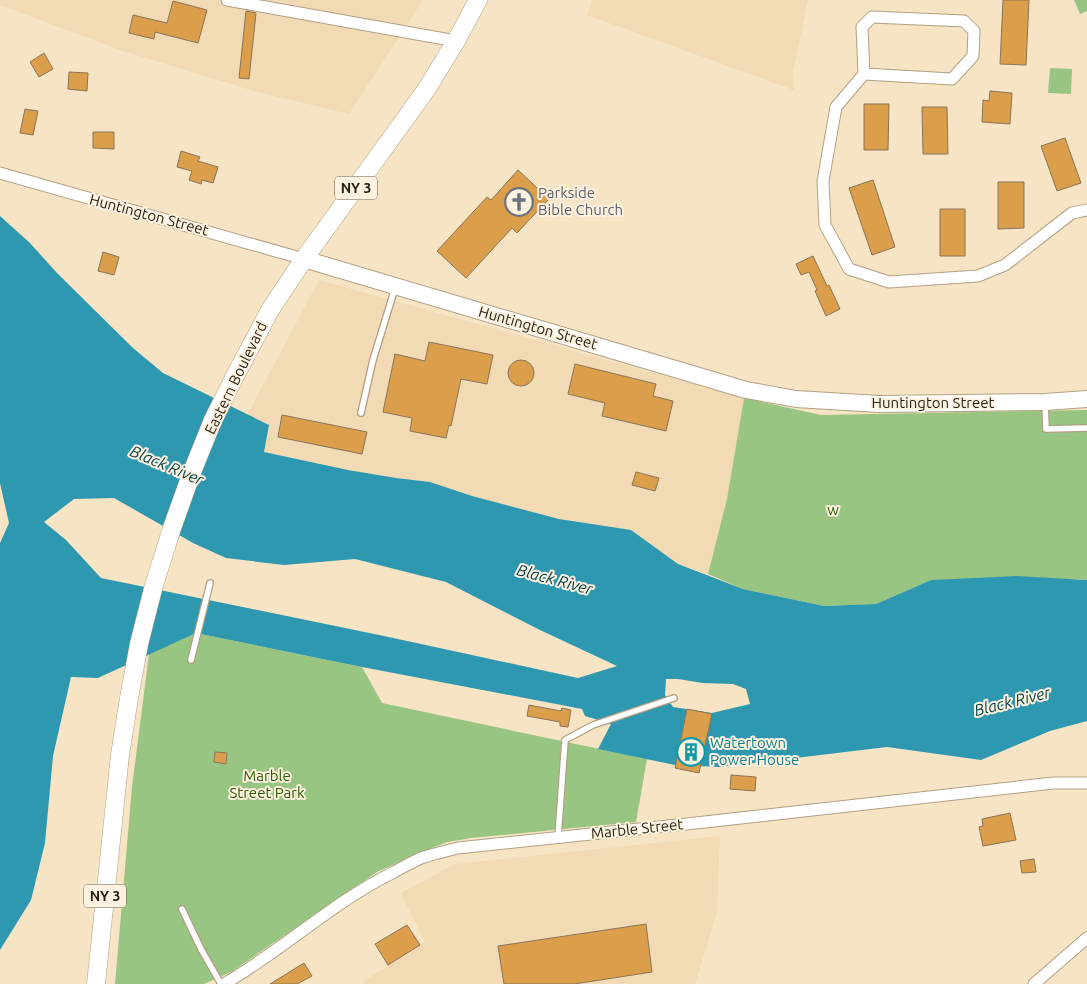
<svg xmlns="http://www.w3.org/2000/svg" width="1087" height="984" viewBox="0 0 1087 984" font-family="Ubuntu,sans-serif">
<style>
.built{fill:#f1dab4}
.green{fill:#99c582}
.water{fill:#2f98b1;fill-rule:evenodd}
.building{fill:#db9e4a;stroke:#8a745a}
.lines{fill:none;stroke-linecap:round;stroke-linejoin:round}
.lane-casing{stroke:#b1a082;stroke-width:8}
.street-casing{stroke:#b1a082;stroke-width:13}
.secondary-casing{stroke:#b1a082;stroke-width:18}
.primary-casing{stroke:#b1a082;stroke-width:19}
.lane{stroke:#fff;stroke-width:5.5}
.street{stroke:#fff;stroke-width:11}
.secondary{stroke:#fff;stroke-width:16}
.primary{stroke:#fff;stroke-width:18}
.labels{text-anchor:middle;stroke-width:4;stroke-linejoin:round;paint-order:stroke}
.shield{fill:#fdf2df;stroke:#665e50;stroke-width:1}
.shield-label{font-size:14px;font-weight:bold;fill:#251e12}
.worship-label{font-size:15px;fill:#5b616d;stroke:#fdf2df;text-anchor:start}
.street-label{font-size:15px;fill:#251e12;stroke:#fdf2df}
.park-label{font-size:15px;fill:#2b5a00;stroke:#fdf2df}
.culture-label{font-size:15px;fill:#0d838f;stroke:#fdf2df;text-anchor:start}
.water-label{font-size:16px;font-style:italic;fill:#003f4c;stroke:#fdf2df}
</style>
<rect width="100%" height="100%" fill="#f6e4c4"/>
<path class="built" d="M0 0H423L349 114 254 91 123 51 0 5Z
M592 0H808L793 71 794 90 587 15Z
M319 280 744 398 727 499 708 574 678 564 631 530 559 519 472 496 264 452 247 415Z
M720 836 717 912 695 984H364L363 982 425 942 401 893 455 864Z"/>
<path class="green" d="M1074 0H1087V11L1080 14Z
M1050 68 1072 69 1071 94 1048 93Z
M744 398 821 415 1087 410V580L1077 579 931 580 876 604 824 606 743 589 708 574 727 499Z
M196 633 362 667 382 703 647 759 636 822 471 838 447 842 412 856 377 872 231 972 204 984H115L132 787 149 654Z"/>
<path class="water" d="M0 216 30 243 57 273 133 348 163 373 269 425 264 452 348 470 396 478 430 482 472 496 559 519 631 530 678 564 743 589 824 606 876 604 931 580 1017 576 1087 580V721L1050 731 981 760 887 747 719 767 675 765 598 749 611 724 585 716 582 709 362 667 196 633 98 678 71 677 53 756 45 843 31 900 0 950V543L9 523 0 483ZM114 498 193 543 226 558 284 565 355 559 446 582 540 630 617 666 578 678 384 636 101 578 66 540 44 522 74 499ZM666 679H678L703 683 733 684 746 689 750 704 712 713 673 707 665 695Z"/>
<path class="building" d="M1003 0H1029L1026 65 1000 64Z
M173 1 207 10 198 43 155 32 154 39 129 33 133 15 167 23Z
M246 11 256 13 249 79 239 78Z
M44 53 53 69 39 77 30 62Z
M69 72 88 73 87 91 68 89Z
M990 91 1012 93 1010 124 982 122 983 100 989 101Z
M864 104H889L888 150H864Z
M922 107H947L948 154H923Z
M25 109 38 111 33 135 20 133Z
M93 132H114V149L93 148Z
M1065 138 1081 183 1057 191 1041 146Z
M181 151 200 157 198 161 218 167 213 183 202 180 201 184 189 180 192 171 177 167Z
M518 170 549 199 517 233 512 228 466 278 437 251 487 197 491 200Z
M873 180 895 247 872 255 849 188Z
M998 182H1024V228L998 229Z
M940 209H965V256H940Z
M103 252 119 257 114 275 98 271Z
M813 256 827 286 829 285 840 309 826 316 815 291 817 290 809 272 801 275 796 264Z
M429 342 493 355 487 384 461 379 451 426 449 425 446 438 410 431 412 418 383 412 395 354 425 361Z
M508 373a13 13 0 1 1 26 0a13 13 0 1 1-26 0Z
M575 364 656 384 653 396 673 401 666 431 602 416 605 403 568 394Z
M282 415 367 432 362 454 278 437Z
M636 472 659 478 655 491 632 485Z
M529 705 561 711 562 708 571 710 568 727 560 726V722L527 716Z
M687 709 712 714 699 773 675 768Z
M215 752 227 753 226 764 214 762Z
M731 775 756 777 755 791 730 789Z
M1010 813 1016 840 983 846 979 827 983 826 982 819Z
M1034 859 1036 872 1022 873 1020 861Z
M646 924 652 972 574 984H504L498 946Z
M407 925 420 945 388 965 375 944Z
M304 963 312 976 297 984H270Z"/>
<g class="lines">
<defs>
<path id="lane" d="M1045 404 1046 429 1087 428
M361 413 373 360 395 288
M191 660 210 583
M558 837 565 740 593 725 674 698
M182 909 201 949 221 984"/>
<path id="street" d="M227 0 456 41
M864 74 952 79 973 56 974 31 964 21 872 17 862 27 864 74 836 107 823 181 825 225 849 269 889 282 978 276 1005 265 1072 213 1087 210
M0 173 304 259
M224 984C283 950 333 902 394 872 403 867 412 862 421 858 433 854 446 851 458 848L696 823 1053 783H1087
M1034 984 1087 938"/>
<path id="secondary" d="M304 259 746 390 796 399 879 404 1045 402 1087 399"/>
<path id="primary" d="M96 984 120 755 129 698 139 644 154 585 172 528 192 472 213 420 235 376 270 310 304 259 426 90 456 41 478 0"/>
</defs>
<use href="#lane" class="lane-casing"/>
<use href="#street" class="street-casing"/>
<use href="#secondary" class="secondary-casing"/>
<use href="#primary" class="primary-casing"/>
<use href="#lane" class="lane"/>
<use href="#street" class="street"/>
<use href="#secondary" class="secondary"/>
<use href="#primary" class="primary"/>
</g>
<defs>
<symbol id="church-ring" viewBox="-11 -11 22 22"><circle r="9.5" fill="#fdf2df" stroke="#6b7280" stroke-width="1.5"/><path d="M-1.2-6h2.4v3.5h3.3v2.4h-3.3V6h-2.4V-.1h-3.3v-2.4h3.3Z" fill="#6b7280"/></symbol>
<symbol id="building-ring" viewBox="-11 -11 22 22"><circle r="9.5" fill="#fdf2df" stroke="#0f9aa8" stroke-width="1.5"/><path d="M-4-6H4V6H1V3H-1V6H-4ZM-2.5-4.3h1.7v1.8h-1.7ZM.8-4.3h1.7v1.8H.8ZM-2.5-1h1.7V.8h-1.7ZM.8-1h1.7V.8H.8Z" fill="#0f9aa8"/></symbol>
</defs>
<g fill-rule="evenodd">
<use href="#church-ring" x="503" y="186" width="32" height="32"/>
<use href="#building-ring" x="675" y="736" width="32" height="32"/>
</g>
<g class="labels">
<g class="shield">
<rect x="335" y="176.5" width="42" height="23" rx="4"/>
<rect x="84" y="884.5" width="42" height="23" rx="4"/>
</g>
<g class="shield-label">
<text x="356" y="193">NY 3</text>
<text x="105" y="901">NY 3</text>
</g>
<g class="worship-label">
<text x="538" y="198">Parkside<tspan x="538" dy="17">Bible Church</tspan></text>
</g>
<g class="street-label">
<text transform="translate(149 215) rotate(15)" y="5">Huntington Street</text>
<text transform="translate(538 328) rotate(16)" y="5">Huntington Street</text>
<text transform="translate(236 378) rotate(-64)" y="5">Eastern Boulevard</text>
<text x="933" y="408">Huntington Street</text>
<text transform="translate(637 829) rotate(-6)" y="5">Marble Street</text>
</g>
<g class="park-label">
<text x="833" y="515">w</text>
<text x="267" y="781">Marble<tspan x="267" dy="17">Street Park</tspan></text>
</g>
<g class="culture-label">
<text x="710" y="748">Watertown<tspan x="710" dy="17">Power House</tspan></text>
</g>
<g class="water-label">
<text transform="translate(167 465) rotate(23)" y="6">Black River</text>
<text transform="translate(555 579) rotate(15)" y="6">Black River</text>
<text transform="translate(1012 701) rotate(-14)" y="6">Black River</text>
</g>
</g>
</svg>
